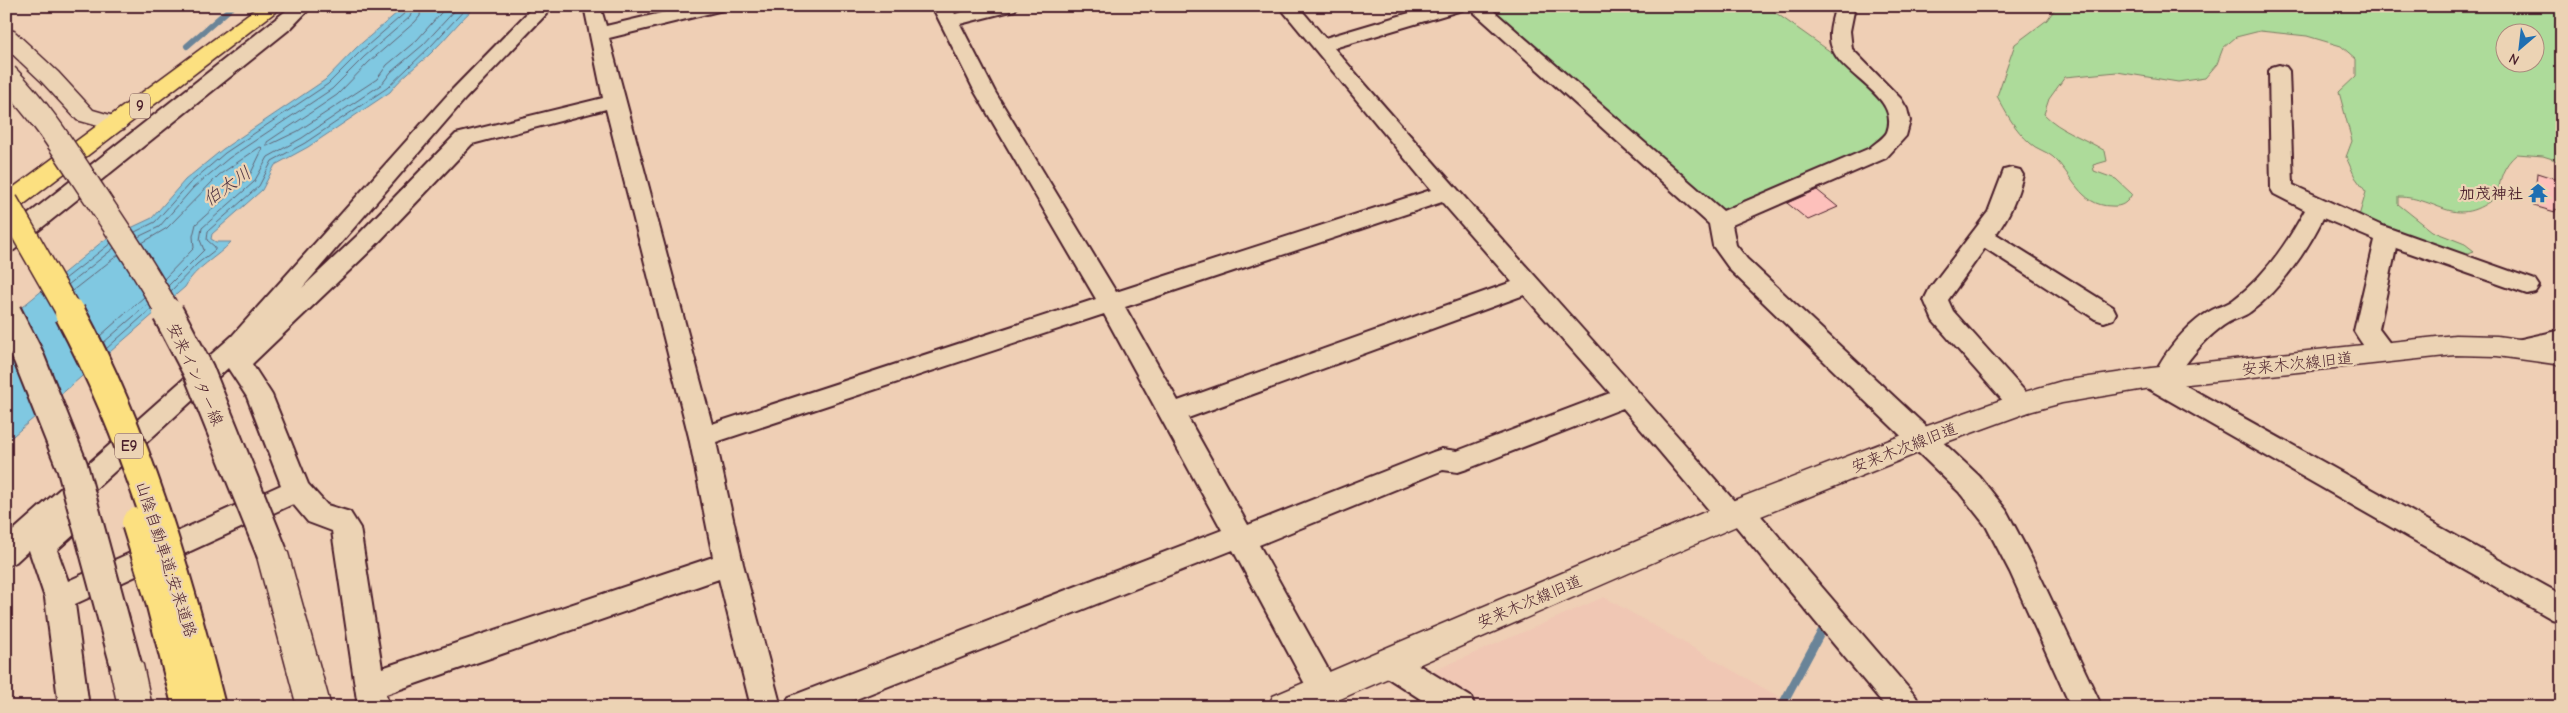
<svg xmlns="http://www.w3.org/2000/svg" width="2568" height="713" viewBox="0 0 2568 713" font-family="'Comic Neue','Klee One',sans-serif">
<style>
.built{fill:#f0c7b4}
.green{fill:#addb9a;stroke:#7c7d62;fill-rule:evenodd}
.water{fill:#80c8e1;stroke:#6a8498}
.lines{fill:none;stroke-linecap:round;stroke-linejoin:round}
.shore{stroke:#606374;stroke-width:1}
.stream-far1{stroke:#6a8498;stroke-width:6}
.stream{stroke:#6a8498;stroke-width:8}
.building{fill:#fdc0bb;stroke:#4a1f2b}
.street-casing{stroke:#4a1f2b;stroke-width:4}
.secondary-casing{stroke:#4a1f2b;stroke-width:3}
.primary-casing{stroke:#4a1f2b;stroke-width:3}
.street{fill:#ecd3b4;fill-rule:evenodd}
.secondary{fill:#ecd3b4;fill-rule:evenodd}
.primary{fill:#fce080;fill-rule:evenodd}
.secondary-bridge-far1-casing{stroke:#4a1f2b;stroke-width:27;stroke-linecap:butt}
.secondary-bridge-casing{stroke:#4a1f2b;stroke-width:34;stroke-linecap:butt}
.highway-bridge-far1-casing{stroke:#4a1f2b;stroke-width:27;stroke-linecap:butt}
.highway-bridge-casing{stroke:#4a1f2b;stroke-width:34;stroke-linecap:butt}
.secondary-bridge-far1{stroke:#ecd3b4;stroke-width:24}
.secondary-bridge{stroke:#ecd3b4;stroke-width:30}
.highway-bridge-far1{stroke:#fce080;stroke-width:24}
.highway-bridge{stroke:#fce080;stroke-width:30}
.labels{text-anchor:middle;stroke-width:4.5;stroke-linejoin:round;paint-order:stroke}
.shield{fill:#ecd3b4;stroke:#7b5554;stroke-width:1}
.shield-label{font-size:15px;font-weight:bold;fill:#4a1f2b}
.poi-label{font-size:16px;font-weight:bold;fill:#4a1f2b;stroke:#ecd3b4;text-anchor:end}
.street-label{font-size:16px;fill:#4a1f2b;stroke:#ecd3b4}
.water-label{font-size:18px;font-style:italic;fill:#523846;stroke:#ecd3b4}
</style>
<rect width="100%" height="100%" fill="#efcfb5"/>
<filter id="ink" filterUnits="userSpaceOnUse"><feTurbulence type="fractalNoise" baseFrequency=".02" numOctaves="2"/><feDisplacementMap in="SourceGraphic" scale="10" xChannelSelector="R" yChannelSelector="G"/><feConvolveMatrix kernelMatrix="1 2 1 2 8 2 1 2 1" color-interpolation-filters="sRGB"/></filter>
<g filter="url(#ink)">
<path class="built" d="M1604 597 1781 698 1777 707H1476L1427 677 1431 672Z"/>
<path class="green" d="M1488 6H1766L1869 79 1895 119 1884 139 1867 150 1721 210Z
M2057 6H2562V162L2543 156 2517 154C2503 166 2500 178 2498 195 2454 232 2440 197 2398 197V204L2432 231 2465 244 2474 251 2463 255 2426 246 2359 216 2366 192 2355 177 2346 157 2352 141 2339 92 2356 76V59L2341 46 2307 36 2260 31 2236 37 2223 48 2217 64 2205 78 2178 82 2117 72 2065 77 2049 99 2044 114C2060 131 2085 138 2105 151L2107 161 2093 165 2094 171 2116 179 2132 194C2127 203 2122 207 2111 206 2080 206 2072 174 2053 157 2046 151 2036 149 2030 143 2015 130 2006 113 1997 96L2015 44 2047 20ZM2506 32H2536V62H2506Z"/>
<path class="water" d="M405 6H476C459 21 446 39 430 54 416 67 402 76 390 92L308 147 275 165 262 190 212 234 211 239 216 242H231C217 258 195 267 185 287L6 442V320L103 241 152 218 185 180 223 149 325 80 356 48Z"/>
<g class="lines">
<path class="shore" d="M421 6 420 16 415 22 369 62 337 95 267 142V146L298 131 377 79 387 65 417 40 447 6
M135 232 155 222 189 184 225 153 328 84 360 52 406 12 408 6
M138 237 159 227 193 188 229 158 332 89 364 57 410 17 414 6
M142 243 167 228 219 175 260 147 263 148 249 177 196 224 193 236 194 248 164 279
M65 279 111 243
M68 285 114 248
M168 286 204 250 200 240 202 228 254 182 268 157 302 138 382 84 391 72 423 45 459 6
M72 291 118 255
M171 291 197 264 215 250V247L207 240 208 231 259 186 272 161 305 143 387 88 431 46 468 6
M100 336 144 297
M103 343 148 304
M106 349 151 309"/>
<path class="stream-far1" d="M187 46 233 6"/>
<path class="stream" d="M1781 707 1824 627"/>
</g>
<path class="building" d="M2537 173 2559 180 2558 210 2555 209V212L2534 206Z
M1817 190 1838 207 1808 220 1787 203Z"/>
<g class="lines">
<defs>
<path id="street" d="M292 6H312L291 28 14 250 6 252V232Z
M534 6H554L465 99 302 288 357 236 456 134 603 98 584 6H600L606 26 691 6H725L723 10 609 38 712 424 1096 299 975 92 932 6H951L955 14 984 6H1017L1015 10 960 24 995 92 1116 292 1431 190 1279 6H1298L1325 38 1433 6H1464L1462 10 1334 48C1465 201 1602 349 1735 502L1740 500 1750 503 1916 697 1920 707H1886L1735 525 1730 526 1720 523 1623 408 1467 469 1458 472 1443 470 1259 545 1339 689 1335 699 1324 703 1313 699 1233 550 836 707H785L789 697 1222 530 1104 314 716 442 743 564 781 707H751L719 579 386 694 388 707H358L332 531 308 522 293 504 75 604 89 707H59L45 598 29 550 16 562 6 566V537L232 336 451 91ZM606 109 689 437 713 557 382 668 360 528 350 512 327 505 308 484 272 395 252 364 373 248 472 144ZM1442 202 1512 282 1178 401 1125 307ZM1524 295 1610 393 1457 451 1442 449 1433 452 1248 525 1188 418ZM228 368 247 397 281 485 68 581 57 550 77 532 81 524 77 516 69 513Z
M1467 6H1488L1723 211 1870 148C1875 143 1884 138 1887 132 1901 96 1842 77 1832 48 1827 35 1832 19 1836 6H1855L1850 31 1852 49 1901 99 1907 109 1910 121 1906 136 1886 158 1732 225 1736 245 1747 259 1979 476 2006 510 2033 561 2102 707H2071L2010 572 1986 526 1959 492 1731 271 1713 246 1709 224Z
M2279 65 2286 67 2289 71 2293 185 2380 225 2535 280 2539 286 2535 292 2527 294 2396 248 2379 329 2397 353 2394 359C2375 365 2363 346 2354 331L2375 240 2323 218C2308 250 2278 292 2250 312 2244 317 2236 318 2229 322 2212 332 2197 349 2185 365L2191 375 2187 382 2181 383 2562 595V622L2552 619 2142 385 2138 378 2142 371 2151 369 2164 374 2159 365C2171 344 2191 321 2212 310 2219 306 2227 305 2233 300 2263 278 2288 242 2305 210L2274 194 2271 189 2269 71 2272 67Z
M2012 168 2020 170 2023 175C2017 198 2010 215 1996 234L2113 307 2116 313 2113 319 2104 322 2095 319 1985 248 1948 300 1953 311 2030 397 2034 404 2030 411 2021 414 2012 411 1933 321 1924 300 1930 288 1988 212 2004 170Z
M2562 330V348L2517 357 2508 354 2505 348 2508 342Z
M1388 649 1399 653 1471 697 1475 707H1433L1377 671 1373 662 1377 653Z"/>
<path id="secondary" d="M6 30 14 31 58 72 93 110 124 119 128 124 124 129 116 131 77 120 42 82 6 48Z
M2455 335 2497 336 2562 345V365L2497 356 2455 355 2151 388 2062 403 2029 412 1933 447 1741 524 1322 707H1268L1273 696 1719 506 1913 431 2021 393 2062 381 2151 368Z
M272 540 283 544 288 553 331 707H297L256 553 261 544Z
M126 650 138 655 143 665 152 707H118L109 665 114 655Z"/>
<path id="primary" d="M259 6H283L15 211 6 213V193Z"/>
</defs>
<use href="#street" class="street-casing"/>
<use href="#secondary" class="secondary-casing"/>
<use href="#primary" class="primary-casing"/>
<use href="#street" class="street"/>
<use href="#secondary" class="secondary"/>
<use href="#primary" class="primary"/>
<defs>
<path id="secondary-bridge-far1" d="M6 76C39 109 65 150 90 188 118 230 145 270 169 314
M6 312 7 314"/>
<path id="secondary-bridge" d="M6 313 28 356 72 466 126 665
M168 313 199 372 272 553"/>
<path id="highway-bridge-far1" d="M6 202 70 314"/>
<path id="highway-bridge" d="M70 313C136 436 176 572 210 707
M137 523 160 597 188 707"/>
</defs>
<use href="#secondary-bridge-far1" class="secondary-bridge-far1-casing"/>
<use href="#secondary-bridge" class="secondary-bridge-casing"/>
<use href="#highway-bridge-far1" class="highway-bridge-far1-casing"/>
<use href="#highway-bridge" class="highway-bridge-casing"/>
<use href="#secondary-bridge-far1" class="secondary-bridge-far1"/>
<use href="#secondary-bridge" class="secondary-bridge"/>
<use href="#highway-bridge-far1" class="highway-bridge-far1"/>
<use href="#highway-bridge" class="highway-bridge"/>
</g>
</g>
<defs>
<symbol id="temple-bare" viewBox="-9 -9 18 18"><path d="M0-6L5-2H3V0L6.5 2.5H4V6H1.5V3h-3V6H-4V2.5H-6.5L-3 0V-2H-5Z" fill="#1f6fb2" stroke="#ecd3b4" stroke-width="2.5" paint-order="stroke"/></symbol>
</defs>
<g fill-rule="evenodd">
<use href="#temple-bare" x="2524" y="179" width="28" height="28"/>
</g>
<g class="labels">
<g class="shield">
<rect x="130" y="93.5" width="20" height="25" rx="4"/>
<rect x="115" y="433.5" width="28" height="25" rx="4"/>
</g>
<g class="shield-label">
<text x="140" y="111">9</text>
<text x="129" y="451">E9</text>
</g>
<g class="poi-label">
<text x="2523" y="199">加茂神社</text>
</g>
<g class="street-label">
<text transform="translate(2297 363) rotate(-6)" y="6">安来木次線旧道</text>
<text transform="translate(196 374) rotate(65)" y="6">安来インター線</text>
<text transform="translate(1904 447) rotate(-21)" y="6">安来木次線旧道</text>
<text transform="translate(167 559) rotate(72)" y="6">山陰自動車道;安来道路</text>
<text transform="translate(1529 601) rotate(-23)" y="6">安来木次線旧道</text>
</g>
<g class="water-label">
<text transform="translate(227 186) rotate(-35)" y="6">伯太川</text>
</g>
</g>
<rect width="2568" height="713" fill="none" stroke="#ecd3b4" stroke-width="25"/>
<rect x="12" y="12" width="2543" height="688" fill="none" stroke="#4a1f2b" stroke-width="2" filter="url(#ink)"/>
<g transform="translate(2520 48) rotate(208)"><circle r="24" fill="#ecd3b4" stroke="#ab8b7d"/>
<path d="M0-4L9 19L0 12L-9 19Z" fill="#1f6fb2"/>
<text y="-8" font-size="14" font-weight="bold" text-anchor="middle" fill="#4a1f2b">N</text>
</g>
</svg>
